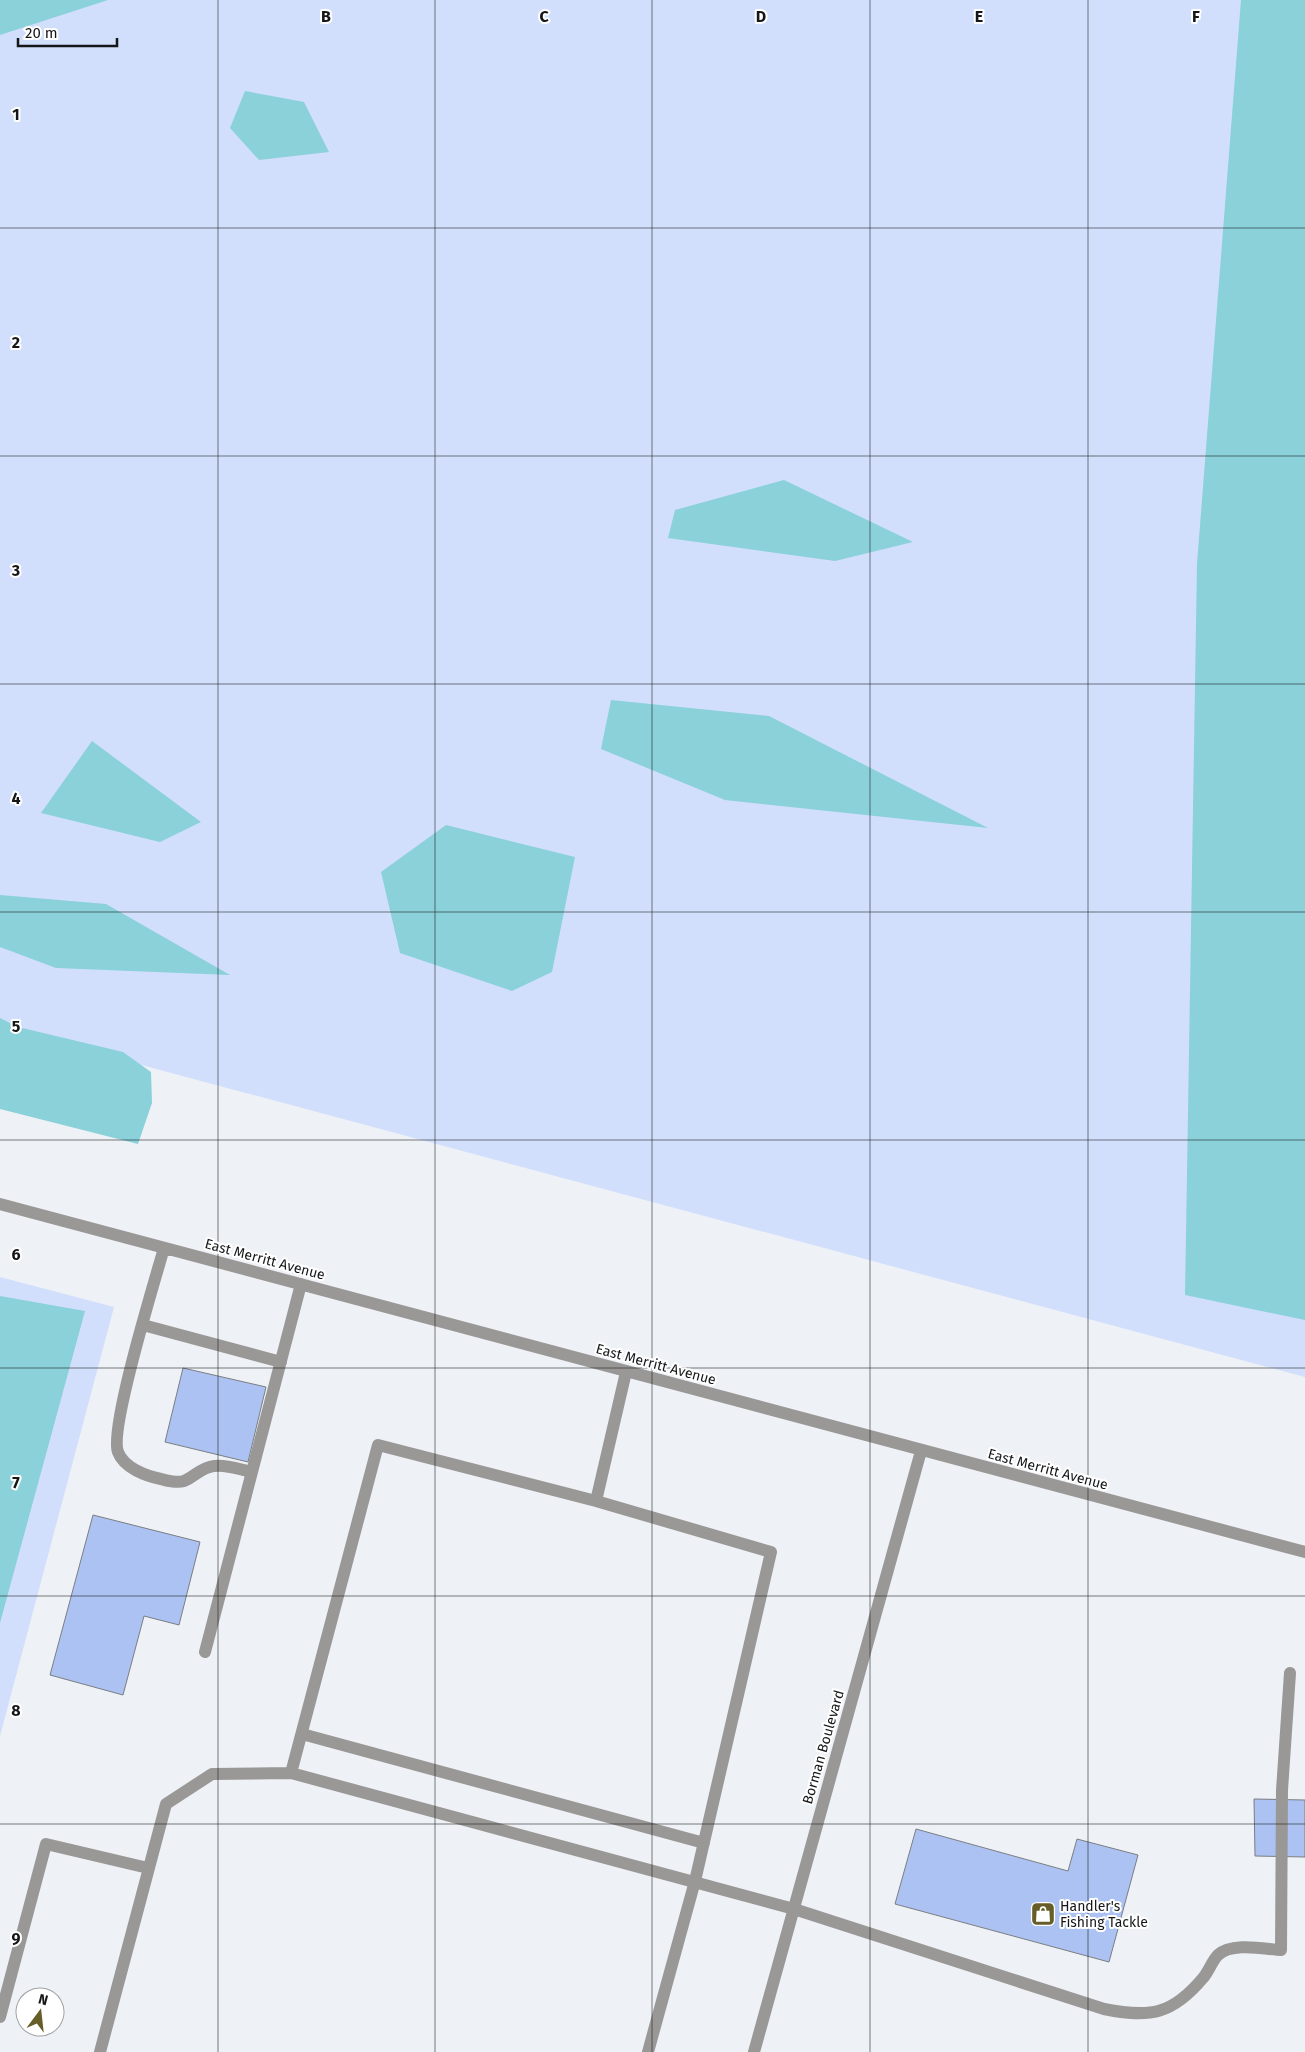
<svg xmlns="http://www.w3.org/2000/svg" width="1305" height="2052" viewBox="0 0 1305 2052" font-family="'Fira Sans',sans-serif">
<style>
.green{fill:#d1dffc}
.water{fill:#8ad1d9}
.building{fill:#abc2f2;stroke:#7b7e82}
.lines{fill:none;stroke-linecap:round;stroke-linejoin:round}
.minor{stroke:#999896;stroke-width:12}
.grid{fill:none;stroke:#151618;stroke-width:1;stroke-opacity:0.55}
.labels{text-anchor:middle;stroke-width:4;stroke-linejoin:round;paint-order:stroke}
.street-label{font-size:14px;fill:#151618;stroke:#fff}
.poi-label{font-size:14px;fill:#151618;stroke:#fff;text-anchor:start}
.grid-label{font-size:16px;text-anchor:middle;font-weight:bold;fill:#151618;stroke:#fff;stroke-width:4;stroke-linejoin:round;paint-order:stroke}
</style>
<rect width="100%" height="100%" fill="#eef1f6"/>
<path class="green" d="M0 0H1305V1377L0 1027Z
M0 1277 114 1307 0 1736Z"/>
<path class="water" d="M0 0H108L0 35Z
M1241 0H1305V1320L1185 1295 1197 564Z
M245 91 304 102 329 152 259 160 230 128Z
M784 480 913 542 835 561 668 538 675 510Z
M611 700 769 716 988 828 725 800 601 749Z
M92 741 201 822 160 842 41 813Z
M446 825 575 857 552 972 512 991 400 953 381 872Z
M0 895 106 904 230 975 56 968 0 947Z
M0 1018 18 1027 123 1052 151 1072 152 1103 138 1144 0 1109Z
M0 1296 85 1311 0 1623Z"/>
<path class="building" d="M183 1368 266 1387 248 1462 165 1442Z
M93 1515 200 1542 179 1625 144 1616 123 1695 50 1675Z
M1254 1799 1305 1800V1857L1255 1856Z
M916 1829 1068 1871 1077 1839 1138 1855 1109 1962 895 1904Z"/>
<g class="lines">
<path class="minor" d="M0 1204 1305 1552
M164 1248C155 1280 109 1429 118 1452 124 1468 146 1476 161 1479 167 1481 178 1483 184 1481 194 1477 202 1467 214 1466 226 1464 241 1470 252 1472
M143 1325 281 1362
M596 1501 626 1372
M205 1652 301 1284
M302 1734 704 1843
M0 2017 46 1844 148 1868
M100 2052 166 1804 212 1774 291 1773
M648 2052 695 1881 771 1552 596 1501 378 1445 291 1773 794 1909 1104 2009C1150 2018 1172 2015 1203 1978 1209 1971 1212 1961 1218 1955 1232 1942 1264 1949 1281 1950L1282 1790 1290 1673
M754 2052 921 1451"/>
</g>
<path class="grid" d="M218 0V2052M435 0V2052M652 0V2052M870 0V2052M1088 0V2052M0 228H1305M0 456H1305M0 684H1305M0 912H1305M0 1140H1305M0 1368H1305M0 1596H1305M0 1824H1305"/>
<defs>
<symbol id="shop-square" viewBox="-11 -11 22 22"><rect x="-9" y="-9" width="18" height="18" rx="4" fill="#665d29" stroke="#fff"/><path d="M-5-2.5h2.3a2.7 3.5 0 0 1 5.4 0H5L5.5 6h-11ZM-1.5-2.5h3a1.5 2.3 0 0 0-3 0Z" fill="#fff"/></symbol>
</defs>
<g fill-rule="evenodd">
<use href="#shop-square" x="1029" y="1900" width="28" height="28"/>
</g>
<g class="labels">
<g class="street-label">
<text transform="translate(265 1259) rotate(15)" y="5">East Merritt Avenue</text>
<text transform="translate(656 1364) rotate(15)" y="5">East Merritt Avenue</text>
<text transform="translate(1048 1469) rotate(15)" y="5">East Merritt Avenue</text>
<text transform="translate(823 1747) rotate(-74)" y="5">Borman Boulevard</text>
</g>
<g class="poi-label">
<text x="1060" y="1911">Handler's<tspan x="1060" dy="16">Fishing Tackle</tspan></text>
</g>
</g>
<g class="grid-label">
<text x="326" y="22">B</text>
<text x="544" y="22">C</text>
<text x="761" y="22">D</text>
<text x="979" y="22">E</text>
<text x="1196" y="22">F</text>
<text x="16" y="120">1</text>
<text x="16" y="348">2</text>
<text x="16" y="576">3</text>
<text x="16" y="804">4</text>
<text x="16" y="1032">5</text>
<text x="16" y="1260">6</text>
<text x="16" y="1488">7</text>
<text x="16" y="1716">8</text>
<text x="16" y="1944">9</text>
</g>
<g transform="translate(40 2012) rotate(15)"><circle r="24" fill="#ffffff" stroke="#a1a2a3"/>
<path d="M0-4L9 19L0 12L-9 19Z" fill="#665d29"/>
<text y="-8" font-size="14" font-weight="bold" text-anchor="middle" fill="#151618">N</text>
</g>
<path d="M18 38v8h99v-8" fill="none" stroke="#151618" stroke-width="2.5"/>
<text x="25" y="38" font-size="15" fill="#151618" stroke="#ffffff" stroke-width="4" paint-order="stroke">20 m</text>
</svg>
